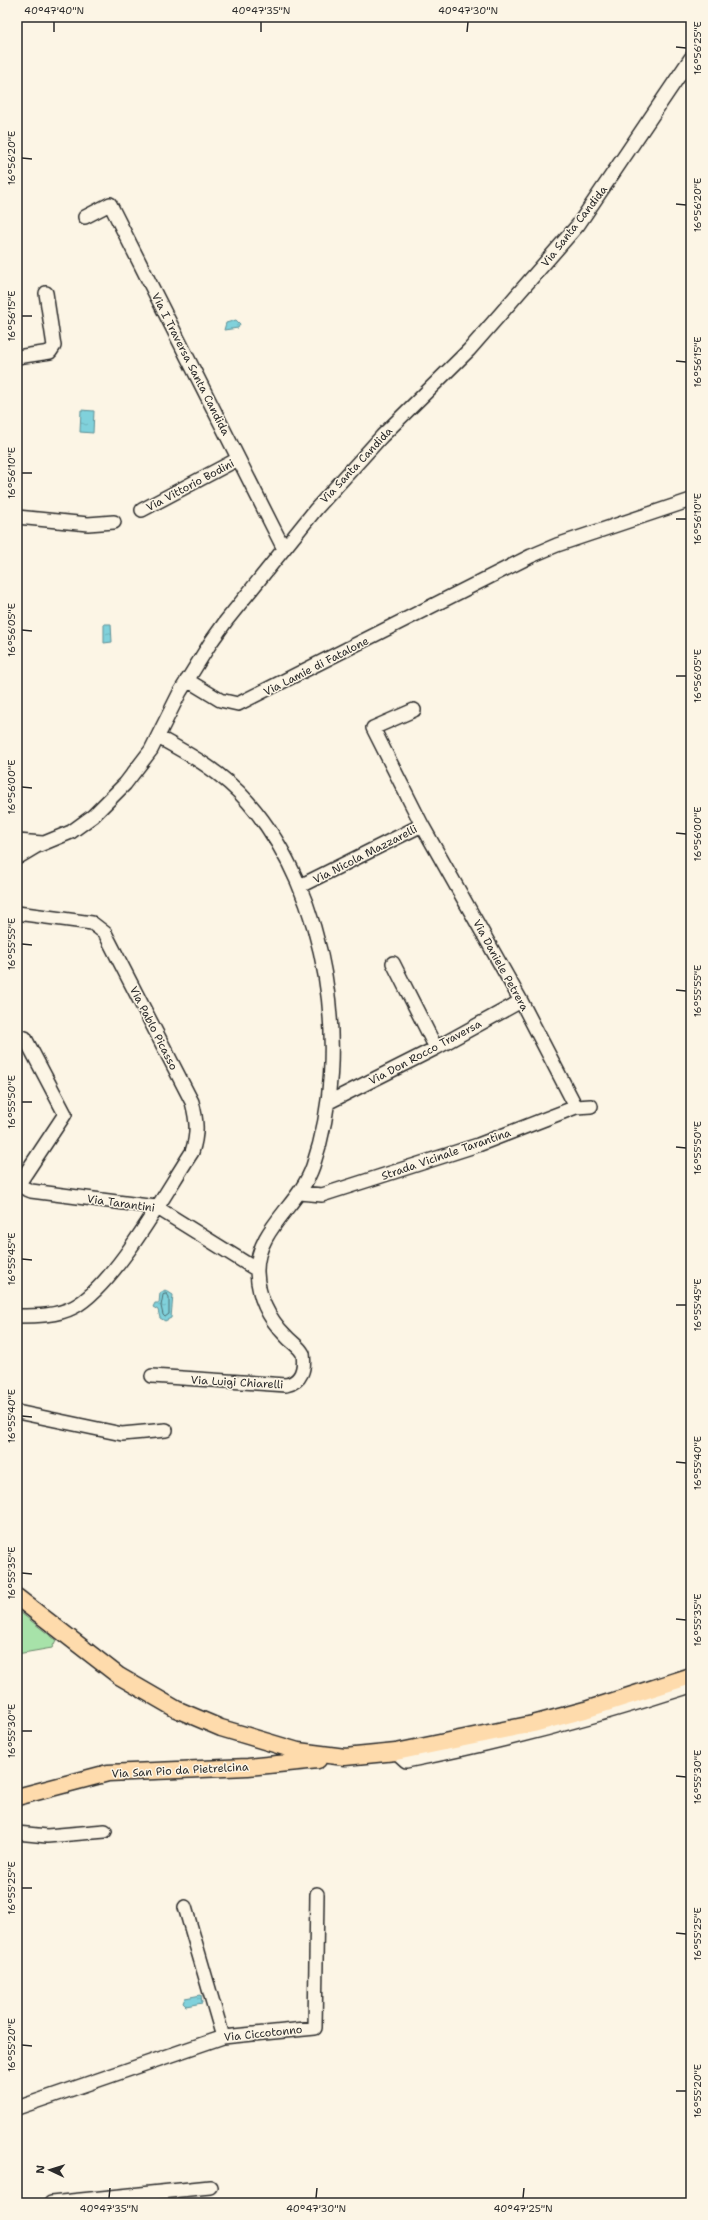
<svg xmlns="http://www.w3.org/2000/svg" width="708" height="2220" viewBox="0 0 708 2220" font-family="'Shantell Sans',sans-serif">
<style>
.green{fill:#a7e2a9;stroke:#69866a}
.water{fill:url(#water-ripples);stroke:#5e8f95}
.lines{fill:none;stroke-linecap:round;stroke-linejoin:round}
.shore{stroke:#4d6d71;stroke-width:1}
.minor-casing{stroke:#2b2b2b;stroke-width:16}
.major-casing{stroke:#2b2b2b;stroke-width:19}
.minor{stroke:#fcf5e5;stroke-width:13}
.major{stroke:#fedbac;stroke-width:16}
.ticks{fill:none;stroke:#2b2b2b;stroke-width:1.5}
.labels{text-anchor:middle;stroke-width:3;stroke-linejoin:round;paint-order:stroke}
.street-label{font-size:11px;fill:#2b2b2b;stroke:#fcf5e5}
.neatline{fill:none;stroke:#2b2b2b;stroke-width:1.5}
.ticks-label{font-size:10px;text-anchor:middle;fill:#2b2b2b}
</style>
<defs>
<pattern id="water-ripples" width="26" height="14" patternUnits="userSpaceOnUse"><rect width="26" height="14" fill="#80d1db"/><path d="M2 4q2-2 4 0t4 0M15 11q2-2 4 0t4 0" fill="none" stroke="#6fb4bc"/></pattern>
</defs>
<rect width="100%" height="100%" fill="#fcf5e5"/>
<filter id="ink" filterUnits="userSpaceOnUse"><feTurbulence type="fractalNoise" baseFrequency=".025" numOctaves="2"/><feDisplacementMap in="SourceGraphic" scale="8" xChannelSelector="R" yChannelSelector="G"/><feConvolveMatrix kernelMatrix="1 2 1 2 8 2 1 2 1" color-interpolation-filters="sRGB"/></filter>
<g filter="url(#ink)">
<path class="green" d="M17 1610 56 1640 52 1648 17 1654Z"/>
<path class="water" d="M236 320 240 324 238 328 224 330 226 323Z
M81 410 94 411 93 433 80 432Z
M104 624H111L112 642 104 643Z
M165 1290 173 1295 171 1318 165 1321 160 1318 158 1310 153 1307 155 1303H159L160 1293Z
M201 1995 202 2003 186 2006 183 2003 185 1998Z"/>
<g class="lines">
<path class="shore" d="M167 1294 169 1297V1314L165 1317 163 1315 161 1306 163 1295Z"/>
<defs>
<path id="minor" d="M85 217 110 204 284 549
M17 357 50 352 54 346 46 293
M142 510 238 459
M17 517 88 524 114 522
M187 680 220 700 238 704 531 556 557 545 691 500
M422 825 521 1001 576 1107
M17 841 43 843
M17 858 37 846 71 832 93 816 125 784 151 750 180 692 211 642 226 621 316 509 382 436 469 350 578 225 691 58
M300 886 422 825 373 728 414 710
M17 913 92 923 105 933 192 1102C197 1121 198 1134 192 1152 165 1193 115 1285 74 1307 57 1316 36 1316 17 1316
M393 963 436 1048
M17 1037 25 1038 65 1114 18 1185
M329 1102 436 1048 521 1001
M17 1185 31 1191 156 1207 257 1270
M300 1193 322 1195 478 1145 576 1107 591 1106
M152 1376 286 1385C302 1382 305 1368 303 1354 299 1346 292 1343 286 1336 269 1319 258 1297 257 1272 256 1229 300 1205 313 1166 352 1052 328 894 248 802 223 773 191 755 158 737
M17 1412 122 1434 166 1430
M396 1752 406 1761C504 1742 596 1717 691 1686
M17 1833 47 1836 105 1831
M185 1907 223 2037
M17 2108 223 2037 315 2028 317 1894
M51 2203 210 2187"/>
<path id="major" d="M17 1597 119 1676 176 1709 221 1728 298 1751 345 1757 396 1752 533 1724 585 1710 691 1676
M17 1797 108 1773 248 1767 318 1760"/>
</defs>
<use href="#minor" class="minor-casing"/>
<use href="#major" class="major-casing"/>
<use href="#minor" class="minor"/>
<use href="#major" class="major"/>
</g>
</g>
<path class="ticks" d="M54 32V22M261 32V22M467 32 468 22M676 47 686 48M22 158 32 159M676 204 686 205M22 316H32M676 361 686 362M22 473H32M676 519H686M22 630 32 631M676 676H686M22 787 32 788M676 833 686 834M22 944 32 945M676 990 686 991M22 1102H32M676 1147 686 1148M22 1259 32 1260M676 1305H686M22 1416 32 1417M676 1462 686 1463M22 1573 32 1574M676 1619 686 1620M22 1731H32M676 1776 686 1777M22 1888H32M676 1933 686 1934M22 2045 32 2046M676 2091H686M109 2198 110 2188M316 2198 317 2188M523 2198 524 2188"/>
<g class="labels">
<g class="street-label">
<text transform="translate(574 226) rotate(-52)" y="4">Via Santa Candida</text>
<text transform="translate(191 364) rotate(63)" y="4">Via I Traversa Santa Candida</text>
<text transform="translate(356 465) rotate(-47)" y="4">Via Santa Candida</text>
<text transform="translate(190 485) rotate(-28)" y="4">Via Vittorio Bodini</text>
<text transform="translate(316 666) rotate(-27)" y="4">Via Lamie di Fatalone</text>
<text transform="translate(365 854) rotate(-27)" y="4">Via Nicola Mazzarelli</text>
<text transform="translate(501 965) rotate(61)" y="4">Via Daniele Petrera</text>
<text transform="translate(154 1028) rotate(63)" y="4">Via Pablo Picasso</text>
<text transform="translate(425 1052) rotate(-28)" y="4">Via Don Rocco Traversa</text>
<text transform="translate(446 1154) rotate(-19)" y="4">Strada Vicinale Tarantina</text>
<text transform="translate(121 1203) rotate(8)" y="4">Via Tarantini</text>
<text transform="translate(237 1382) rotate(3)" y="4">Via Luigi Chiarelli</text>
<text transform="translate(180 1770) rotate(-3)" y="4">Via San Pio da Pietrelcina</text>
<text transform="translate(263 2033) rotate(-6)" y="4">Via Ciccotonno</text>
</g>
</g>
<rect width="708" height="2220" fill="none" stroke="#fcf5e5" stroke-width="44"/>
<g transform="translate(50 2170) rotate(274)" stroke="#fcf5e5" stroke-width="3" paint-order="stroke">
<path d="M0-3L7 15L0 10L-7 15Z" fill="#2b2b2b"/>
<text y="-6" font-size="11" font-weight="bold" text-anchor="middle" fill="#2b2b2b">N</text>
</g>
<rect x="22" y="22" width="664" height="2176" class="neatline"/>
<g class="ticks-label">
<text x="54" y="14">40°47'40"N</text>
<text x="261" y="14">40°47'35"N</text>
<text x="468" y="14">40°47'30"N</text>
<text transform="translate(697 48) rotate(-90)" y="4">16°56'25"E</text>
<text transform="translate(11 158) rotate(-90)" y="4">16°56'20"E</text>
<text transform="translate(697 205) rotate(-90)" y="4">16°56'20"E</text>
<text transform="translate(11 316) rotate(-90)" y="4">16°56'15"E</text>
<text transform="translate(697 362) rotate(-90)" y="4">16°56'15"E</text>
<text transform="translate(11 473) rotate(-90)" y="4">16°56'10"E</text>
<text transform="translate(697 519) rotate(-90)" y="4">16°56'10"E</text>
<text transform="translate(11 630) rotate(-90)" y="4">16°56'05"E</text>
<text transform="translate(697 676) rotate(-90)" y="4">16°56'05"E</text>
<text transform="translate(11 787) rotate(-90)" y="4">16°56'00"E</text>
<text transform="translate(697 834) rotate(-90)" y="4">16°56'00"E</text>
<text transform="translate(11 944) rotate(-90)" y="4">16°55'55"E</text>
<text transform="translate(697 991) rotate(-90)" y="4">16°55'55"E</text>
<text transform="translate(11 1102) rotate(-90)" y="4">16°55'50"E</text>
<text transform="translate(697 1148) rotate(-90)" y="4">16°55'50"E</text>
<text transform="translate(11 1259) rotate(-90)" y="4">16°55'45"E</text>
<text transform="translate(697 1305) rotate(-90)" y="4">16°55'45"E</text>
<text transform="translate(11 1416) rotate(-90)" y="4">16°55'40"E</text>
<text transform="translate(697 1463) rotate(-90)" y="4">16°55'40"E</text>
<text transform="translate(11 1573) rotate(-90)" y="4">16°55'35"E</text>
<text transform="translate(697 1620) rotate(-90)" y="4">16°55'35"E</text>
<text transform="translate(11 1731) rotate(-90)" y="4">16°55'30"E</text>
<text transform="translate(697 1777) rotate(-90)" y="4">16°55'30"E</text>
<text transform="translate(11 1888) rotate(-90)" y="4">16°55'25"E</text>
<text transform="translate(697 1934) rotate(-90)" y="4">16°55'25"E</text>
<text transform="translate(11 2045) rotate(-90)" y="4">16°55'20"E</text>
<text transform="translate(697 2091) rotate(-90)" y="4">16°55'20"E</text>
<text x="109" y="2212">40°47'35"N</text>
<text x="316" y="2212">40°47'30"N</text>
<text x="523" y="2212">40°47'25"N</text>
</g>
</svg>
